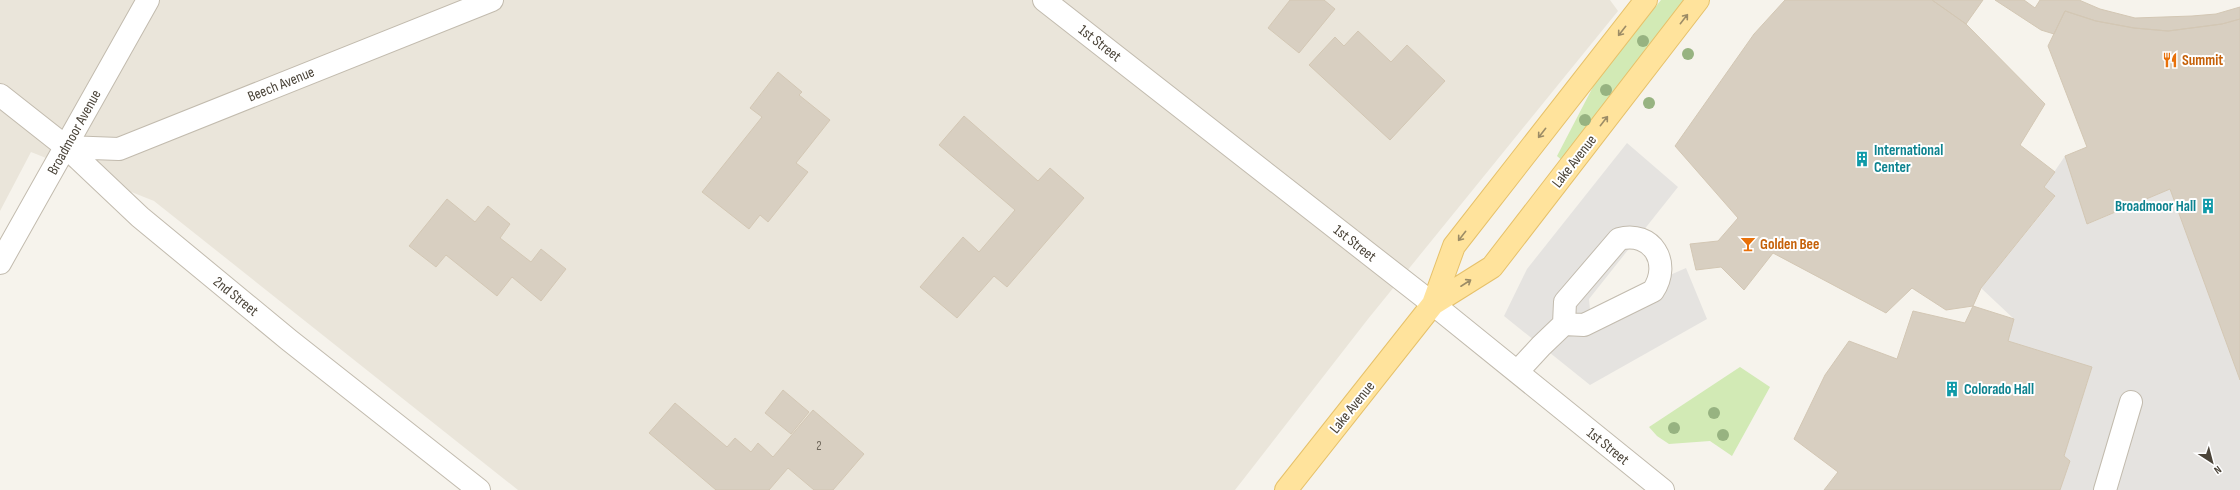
<svg xmlns="http://www.w3.org/2000/svg" width="2240" height="490" viewBox="0 0 2240 490" font-family="'Sofia Sans Condensed',sans-serif">
<style>
.residential{fill:#eae5da}
.grass{fill:#d2eab5}
.parking{fill:#e5e3e0}
.building{fill:#d8cfc1;stroke:#d3c7b4}
.lines{fill:none;stroke-linecap:round;stroke-linejoin:round}
.minor-casing{stroke:#c2bbae;stroke-width:24}
.major-casing{stroke:#e6c16a;stroke-width:24}
.minor{stroke:#fff;stroke-width:22}
.major{stroke:#ffe39c;stroke-width:22}
.tree{fill:#97b381}
.oneway{stroke:#9c8c66}
.labels{text-anchor:middle;stroke-width:4;stroke-linejoin:round;paint-order:stroke}
.number-label{font-size:13px;fill:#6e675b}
.street-label{font-size:15px;fill:#4b4439;stroke:#fff}
.food-label{font-size:15px;font-weight:bold;fill:#c56008;stroke:#fff;text-anchor:start}
.culture-label{font-size:15px;font-weight:bold;fill:#0d838f;stroke:#fff;text-anchor:start}
</style>
<rect width="100%" height="100%" fill="#f6f3ec"/>
<path class="residential" d="M0 0H1610L1618 11 1368 319 1235 490H518L154 201 31 152 0 211Z"/>
<path class="grass" d="M1661 0H1692L1564 162 1557 156 1595 83Z
M1740 367 1770 387 1732 456 1710 441 1669 444 1657 436 1649 427Z"/>
<path class="parking" d="M1627 143 1678 187 1589 299 1590 310 1686 268 1707 319 1590 385 1504 316 1527 269Z
M2065 156 2088 224 2170 189 2240 380V490H2060L2070 461 2064 456 2092 368 2008 341 2014 319 1981 288 2055 197 2044 187Z"/>
<path class="building" d="M1290 0H1324L1335 9 1299 53 1268 28Z
M1785 0H1932L1966 24 2045 104 2020 145 2055 172 2044 187 2055 196 1981 288 1973 306 1946 310 1912 288 1886 313 1773 253 1744 290 1721 267 1696 270 1690 244 1718 241 1738 218 1675 146 1754 34Z
M1932 0H1983L1966 24Z
M1995 0H2024L2035 8 2040 0H2079L2100 9 2135 18 2192 16 2216 14 2240 7V19L2222 24 2168 31 2134 28 2096 21 2065 11 2054 34 2041 30Z
M2065 11 2096 21 2134 28 2168 31 2222 24 2240 19V380L2170 189 2087 224 2065 156 2087 147 2048 46Z
M1358 31 1391 62 1407 45 1445 81 1390 140 1309 65 1335 37 1344 46Z
M778 72 802 92 799 95 830 120 796 163 808 172 768 222 760 215 749 229 702 192 762 117 750 108Z
M964 116 1038 181 1050 168 1084 198 1007 287 994 276 957 318 920 287 963 237 979 252 1015 210 939 145Z
M447 199 475 222 488 206 510 224 500 238 531 262 541 249 566 269 541 301 512 277 497 296 446 255 436 267 409 246Z
M1973 306 2014 319 2008 341 2092 367 2064 456 2070 461 2060 490H1824L1838 472 1794 439 1825 375 1849 341 1897 359 1913 311 1965 323Z
M783 390 809 412 791 434 765 413Z
M675 403 727 447 735 438 751 452 758 443 773 457 813 410 864 454 833 490H814L788 468 769 490H716L649 433Z"/>
<g class="lines">
<defs>
<path id="minor" d="M1044 0 1433 304 1663 490
M0 95 66 147 140 217 289 340 479 490
M66 147 119 149 492 0
M0 263 148 0
M1517 372 1541 346 1564 324 1584 325 1653 291C1672 263 1652 230 1619 239L1565 302 1564 324
M2105 490 2131 402"/>
<path id="major" d="M1433 304 1454 246 1646 0
M1286 490 1433 304 1492 267 1698 0"/>
</defs>
<use href="#minor" class="minor-casing"/>
<use href="#major" class="major-casing"/>
<use href="#minor" class="minor"/>
<use href="#major" class="major"/>
</g>
<g class="tree">
<circle cx="1643" cy="41" r="6"/>
<circle cx="1688" cy="54" r="6"/>
<circle cx="1606" cy="90" r="6"/>
<circle cx="1649" cy="103" r="6"/>
<circle cx="1585" cy="120" r="6"/>
<circle cx="1714" cy="413" r="6"/>
<circle cx="1674" cy="428" r="6"/>
<circle cx="1723" cy="435" r="6"/>
</g>
<defs><path id="oneway-shaft" d="M-6 0H5M1.5-3L5.5 0L1.5 3" fill="none" stroke-width="1.6" stroke-linecap="round" stroke-linejoin="round"/></defs>
<g class="oneway">
<use href="#oneway-shaft" transform="translate(1684 19) rotate(-52)"/>
<use href="#oneway-shaft" transform="translate(1622 31) rotate(128)"/>
<use href="#oneway-shaft" transform="translate(1604 121) rotate(-52)"/>
<use href="#oneway-shaft" transform="translate(1542 133) rotate(128)"/>
<use href="#oneway-shaft" transform="translate(1462 236) rotate(128)"/>
<use href="#oneway-shaft" transform="translate(1466 283) rotate(-33)"/>
</g>
<defs>
<symbol id="restaurant-bare" viewBox="-9 -9 18 18"><path d="M-5-6h1v4h1v-4h1v4h1v-4h1v5L-1.5 .5V6h-2V.5L-5-1ZM5-6V6H3V1.5H1.5Q1.5-4 5-6Z" fill="#e8710a" stroke="#fff" stroke-width="2.5" paint-order="stroke"/></symbol>
<symbol id="building-bare" viewBox="-9 -9 18 18"><path d="M-4-6H4V6H1V3H-1V6H-4ZM-2.5-4.3h1.7v1.8h-1.7ZM.8-4.3h1.7v1.8H.8ZM-2.5-1h1.7V.8h-1.7ZM.8-1h1.7V.8H.8Z" fill="#0f9aa8" stroke="#fff" stroke-width="2.5" paint-order="stroke"/></symbol>
<symbol id="bar-bare" viewBox="-9 -9 18 18"><path d="M-6-5H6L.8 .8V4.5H3.5V6h-7V4.5H-.8V.8Z" fill="#e8710a" stroke="#fff" stroke-width="2.5" paint-order="stroke"/></symbol>
</defs>
<g fill-rule="evenodd">
<use href="#restaurant-bare" x="2159" y="49" width="22" height="22"/>
<use href="#building-bare" x="1851" y="148" width="22" height="22"/>
<use href="#building-bare" x="2197" y="195" width="22" height="22"/>
<use href="#bar-bare" x="1737" y="233" width="22" height="22"/>
<use href="#building-bare" x="1941" y="378" width="22" height="22"/>
</g>
<g class="labels">
<g class="number-label">
<text x="819" y="450">2</text>
</g>
<g class="street-label">
<text transform="translate(1100 43) rotate(38)" y="5">1st Street</text>
<text transform="translate(281 84) rotate(-22)" y="5">Beech Avenue</text>
<text transform="translate(74 132) rotate(-61)" y="5">Broadmoor Avenue</text>
<text transform="translate(1574 161) rotate(-52)" y="5">Lake Avenue</text>
<text transform="translate(1355 243) rotate(38)" y="5">1st Street</text>
<text transform="translate(236 296) rotate(39)" y="5">2nd Street</text>
<text transform="translate(1352 407) rotate(-51)" y="5">Lake Avenue</text>
<text transform="translate(1608 446) rotate(39)" y="5">1st Street</text>
</g>
<g class="food-label">
<text x="2182" y="65">Summit</text>
<text x="1760" y="249">Golden Bee</text>
</g>
<g class="culture-label">
<text x="1874" y="155">International<tspan x="1874" dy="17">Center</tspan></text>
<text x="2196" y="211" text-anchor="end">Broadmoor Hall</text>
<text x="1964" y="394">Colorado Hall</text>
</g>
</g>
<g transform="translate(2212 462) rotate(144)" stroke="#ffffff" stroke-width="3" paint-order="stroke">
<path d="M0-3L7 15L0 10L-7 15Z" fill="#4b4439"/>
<text y="-6" font-size="11" font-weight="bold" text-anchor="middle" fill="#4b4439">N</text>
</g>
</svg>
